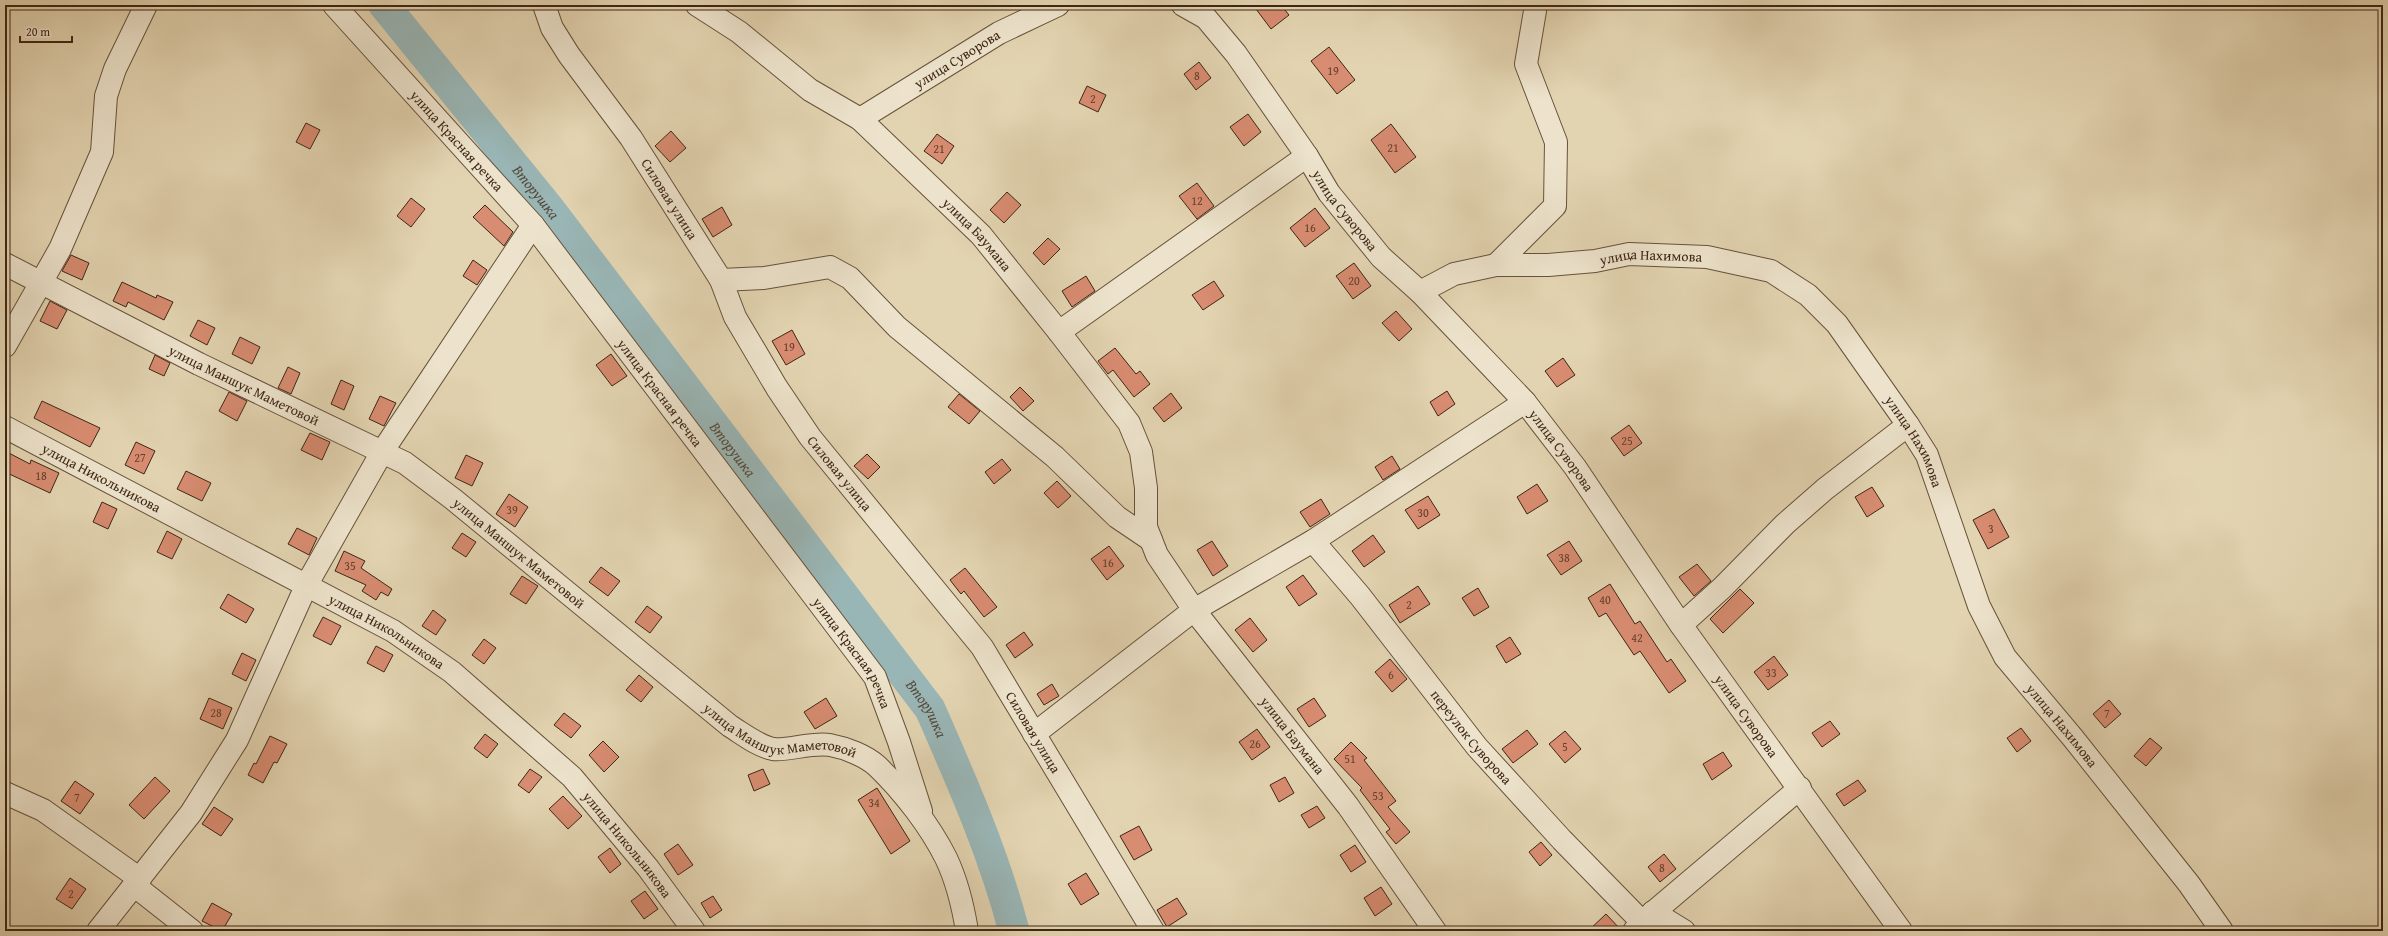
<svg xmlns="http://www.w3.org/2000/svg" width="2388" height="936" viewBox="0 0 2388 936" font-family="'Gentium Book Plus',serif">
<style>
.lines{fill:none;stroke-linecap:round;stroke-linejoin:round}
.river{stroke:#99b6b6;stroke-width:31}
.building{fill:#d88c71;stroke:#3e2614}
.minor-casing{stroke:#67523b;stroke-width:24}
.minor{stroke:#ede3cc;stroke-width:22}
.labels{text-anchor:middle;stroke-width:3;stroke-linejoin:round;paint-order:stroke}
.number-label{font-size:12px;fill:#64402b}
.street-label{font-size:14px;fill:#3e2614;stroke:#ede3cc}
.water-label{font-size:15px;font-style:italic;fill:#554a3c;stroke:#ede3cc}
</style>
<rect width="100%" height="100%" fill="#e3d4b1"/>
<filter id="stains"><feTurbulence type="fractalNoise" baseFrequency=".005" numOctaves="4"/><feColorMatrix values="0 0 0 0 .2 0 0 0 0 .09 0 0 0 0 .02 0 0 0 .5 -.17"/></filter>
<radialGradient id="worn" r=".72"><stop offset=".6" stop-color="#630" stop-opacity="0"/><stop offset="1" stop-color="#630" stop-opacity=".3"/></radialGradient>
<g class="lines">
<path class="river" id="s1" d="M384 5 548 207 930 709C962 782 994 854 1014 931"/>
</g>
<path class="building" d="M1253 5H1281L1289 15 1271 29Z
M1329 47 1355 80 1337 94 1311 61Z
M1199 62 1211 78 1196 90 1184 74Z
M1087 86 1106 95 1098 112 1079 103Z
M1248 114 1261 132 1244 146 1230 127Z
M306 123 320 130 310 149 296 142Z
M1391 124 1416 157 1395 173 1371 140Z
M671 131 686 148 670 162 655 146Z
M937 134 954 146 942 164 924 151Z
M1197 183 1214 206 1197 219 1179 196Z
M1007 192 1021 205 1004 223 990 210Z
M411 198 425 209 411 227 397 216Z
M485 205 513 232 504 246 473 217Z
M722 207 732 225 713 237 702 219Z
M1315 208 1330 228 1305 247 1290 228Z
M1048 238 1060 249 1044 265 1033 253Z
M71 255 89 263 82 280 62 271Z
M473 260 487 270 477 285 463 276Z
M1354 263 1371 286 1353 299 1336 276Z
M1086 276 1095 291 1072 307 1062 291Z
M1214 281 1224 296 1203 310 1192 295Z
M122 282 156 298 157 295 173 302 164 320 128 302 126 307 113 301Z
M50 301 67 310 57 329 40 321Z
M1396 311 1412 329 1399 341 1382 323Z
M198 320 215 328 207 345 190 336Z
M792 330 805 354 786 365 772 341Z
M240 337 260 347 252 364 232 354Z
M1115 348 1136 374 1140 371 1150 384 1134 397 1113 370 1108 374 1098 361Z
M611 354 627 376 612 386 596 365Z
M155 355 170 363 164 376 149 369Z
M1563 358 1575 375 1557 387 1545 371Z
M288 367 300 373 291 394 278 388Z
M341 380 354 386 344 410 331 404Z
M1020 387 1034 401 1023 411 1010 397Z
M1447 391 1455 404 1438 416 1430 402Z
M229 392 247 401 237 421 219 411Z
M1171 393 1182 408 1164 422 1153 408Z
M959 394 980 411 969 424 948 407Z
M380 396 396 403 384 426 369 419Z
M42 401 100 428 90 447 34 418Z
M1629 425 1642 443 1624 456 1611 438Z
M310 433 330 442 322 460 301 450Z
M136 442 155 451 144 474 125 465Z
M5 451 30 464 31 460 59 473 50 493 5 472Z
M867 454 880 467 868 479 854 466Z
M466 455 483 463 472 486 455 478Z
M1392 456 1400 469 1383 480 1375 467Z
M1002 459 1011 470 994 484 985 472Z
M186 471 211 483 202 501 177 489Z
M1057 481 1071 496 1058 508 1044 493Z
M1537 484 1548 501 1527 514 1517 497Z
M1872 487 1884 506 1867 517 1855 497Z
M509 494 528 507 515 527 496 514Z
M1428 496 1440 515 1418 529 1405 510Z
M1321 499 1330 514 1310 527 1300 512Z
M102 502 117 509 108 529 93 522Z
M1994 509 2009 537 1988 549 1973 520Z
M297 528 317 538 309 555 288 544Z
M167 531 182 539 172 559 157 552Z
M462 533 476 542 466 557 452 548Z
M1373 535 1385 552 1364 567 1352 551Z
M1212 541 1228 566 1213 576 1197 550Z
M1569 541 1582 561 1561 575 1547 555Z
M1109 546 1124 566 1107 580 1091 559Z
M344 551 365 561 361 568 392 589 388 596 381 592 376 600 362 591 366 585 335 571Z
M1697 564 1711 581 1694 596 1679 577Z
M601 567 620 581 608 596 589 582Z
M965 568 997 607 984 617 964 591 961 594 950 580Z
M1303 575 1317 594 1299 606 1286 587Z
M522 576 538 586 526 604 510 594Z
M1610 584 1635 624 1640 621 1667 662 1671 659 1686 681 1669 693 1640 651 1634 655 1606 613 1599 617 1588 598Z
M1418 586 1430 604 1400 623 1389 605Z
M1478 588 1489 607 1474 616 1462 598Z
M1740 589 1754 603 1723 633 1710 619Z
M228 594 254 609 246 623 220 608Z
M647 606 662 617 650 633 635 622Z
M433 610 446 620 436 635 422 626Z
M323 617 341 626 331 645 313 636Z
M1250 618 1267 640 1253 652 1235 630Z
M1024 632 1033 645 1015 658 1006 645Z
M1510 637 1521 654 1506 663 1496 646Z
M484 639 496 648 484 664 472 655Z
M376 646 393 655 384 672 367 663Z
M242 653 256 660 246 681 232 674Z
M1774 656 1788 675 1768 690 1754 672Z
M1390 659 1407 679 1392 692 1375 672Z
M639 675 653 687 641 702 626 690Z
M1052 684 1059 696 1044 705 1037 694Z
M209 698 232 708 223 729 200 719Z
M826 698 837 716 815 729 804 712Z
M1314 698 1326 716 1309 727 1297 709Z
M2109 700 2121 714 2105 728 2093 714Z
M564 713 581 726 571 738 554 725Z
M1830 721 1840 734 1822 747 1812 733Z
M2021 728 2031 741 2017 752 2007 738Z
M1257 729 1270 747 1252 760 1239 742Z
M1527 730 1538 744 1513 763 1502 749Z
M1565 731 1581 749 1565 763 1549 744Z
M485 734 498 744 487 758 474 748Z
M270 736 287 744 277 763 274 762 263 783 248 775 254 763 256 764Z
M2150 738 2162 748 2146 766 2134 756Z
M603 741 619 757 604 772 589 755Z
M1351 742 1367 758 1364 760 1396 801 1388 807 1410 832 1396 844 1386 832 1390 829 1360 790 1362 788 1334 759Z
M1723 752 1732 766 1712 780 1703 764Z
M530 769 542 777 529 793 518 785Z
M763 769 770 784 754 791 748 775Z
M155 777 170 791 144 819 129 805Z
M1285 777 1294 793 1279 802 1270 785Z
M1858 780 1866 791 1844 806 1836 794Z
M75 781 94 794 80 814 61 801Z
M877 788 910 841 891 854 858 800Z
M563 796 582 816 568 829 549 809Z
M1317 806 1325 818 1309 828 1301 815Z
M214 807 233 819 221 836 202 824Z
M1139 826 1152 850 1134 860 1120 836Z
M1541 842 1552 855 1540 866 1529 852Z
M678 844 693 865 678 875 664 854Z
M1355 845 1366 862 1351 872 1340 855Z
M610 848 621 864 610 873 598 857Z
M1664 854 1676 869 1660 882 1648 867Z
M1086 873 1099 894 1081 905 1068 884Z
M70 878 86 889 72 909 56 899Z
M1381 887 1392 904 1375 916 1364 898Z
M645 891 658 909 644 919 631 901Z
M713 896 722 910 710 918 701 903Z
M1177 898 1187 914 1167 927 1157 910Z
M212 903 232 914 222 931 202 921Z
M1606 914 1622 931H1588Z"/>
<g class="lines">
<defs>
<g id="minor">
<path id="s2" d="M334 5 533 225 875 677 899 742 921 811"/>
<path id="s3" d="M544 5 552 28 569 55 631 138 721 280 735 317 777 388 810 437 982 647 1153 931"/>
<path id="s4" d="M697 5 739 32 810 90 860 119 981 235 1059 332 1129 423 1141 452 1146 488V527L1157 555 1194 610 1348 806 1435 931"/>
<path id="s5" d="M1183 5 1206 18 1236 54 1307 156 1329 193 1381 257 1420 292 1525 402 1575 467 1681 625 1901 931"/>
<path id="s6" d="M860 119 999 33 1058 5"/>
<path id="s7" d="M5 264 199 364 405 463 453 499 730 726C743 734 758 746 773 749 787 751 812 742 830 745 846 748 866 756 877 766 903 791 930 826 946 858 957 881 963 906 967 931"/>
<path d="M1496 265 1555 206 1556 142 1526 64 1536 5"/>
<path d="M721 280 764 278 830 267 850 278 897 327 1055 457 1117 517 1151 540"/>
<path id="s8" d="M1420 292 1454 274 1496 265H1548L1595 261 1629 254 1707 257 1771 271 1808 295 1837 324 1908 425 1927 455 1979 606 2005 657 2073 738 2189 884 2222 931"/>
<path d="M1059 332 1307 156"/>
<path d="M5 346 60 249 102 152 106 96 115 69 146 5"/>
<path id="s9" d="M5 427 393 631 452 672 572 777 648 868 694 931"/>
<path id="s10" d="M1313 541 1360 596 1477 747 1562 840 1642 922"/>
<path d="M1681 625 1722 588 1785 524 1825 489 1908 425"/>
<path d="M1034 734 1194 610 1313 541 1525 402"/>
<path d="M5 793 43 810 140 879"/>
<path d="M135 886 192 931"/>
<path d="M1653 912 1684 931"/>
<path d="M98 931 191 813 237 740 307 584 382 452 533 225"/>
<path d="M1634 931 1642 922 1800 788"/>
</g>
</defs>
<use href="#minor" class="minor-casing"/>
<use href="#minor" class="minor"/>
</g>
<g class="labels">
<g class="number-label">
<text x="1333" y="75">19</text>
<text x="1197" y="80">8</text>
<text x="1093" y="103">2</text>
<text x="1393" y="152">21</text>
<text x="939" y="153">21</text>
<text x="1197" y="205">12</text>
<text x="1310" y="232">16</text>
<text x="1354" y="285">20</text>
<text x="789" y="351">19</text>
<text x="1627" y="445">25</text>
<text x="140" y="462">27</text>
<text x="41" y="480">18</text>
<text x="512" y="514">39</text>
<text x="1423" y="517">30</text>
<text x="1991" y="533">3</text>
<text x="1564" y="562">38</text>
<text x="1108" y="567">16</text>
<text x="350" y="570">35</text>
<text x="1605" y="604">40</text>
<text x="1409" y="609">2</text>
<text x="1637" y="642">42</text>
<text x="1771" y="677">33</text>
<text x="1391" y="679">6</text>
<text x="216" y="717">28</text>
<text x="2107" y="718">7</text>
<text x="1255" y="748">26</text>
<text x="1565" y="751">5</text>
<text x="1350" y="763">51</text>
<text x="1378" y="800">53</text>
<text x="77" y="802">7</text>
<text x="874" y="807">34</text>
<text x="1662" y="872">8</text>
<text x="71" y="898">2</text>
</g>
<g class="street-label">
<text dy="5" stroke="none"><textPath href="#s6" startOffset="114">улица Суворова</textPath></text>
<text dy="5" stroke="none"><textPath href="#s2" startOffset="183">улица Красная речка</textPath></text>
<text dy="5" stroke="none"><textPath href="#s3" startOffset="232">Силовая улица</textPath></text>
<text dy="5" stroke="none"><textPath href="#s5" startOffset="264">улица Суворова</textPath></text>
<text dy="5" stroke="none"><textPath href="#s4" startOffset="364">улица Баумана</textPath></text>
<text dy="5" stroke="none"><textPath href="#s8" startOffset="237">улица Нахимова</textPath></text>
<text dy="5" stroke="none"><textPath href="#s7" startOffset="268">улица Маншук Маметовой</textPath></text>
<text dy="5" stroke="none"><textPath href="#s2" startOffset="507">улица Красная речка</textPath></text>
<text dy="5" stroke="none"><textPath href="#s8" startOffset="585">улица Нахимова</textPath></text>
<text dy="5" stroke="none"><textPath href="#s5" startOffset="588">улица Суворова</textPath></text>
<text dy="5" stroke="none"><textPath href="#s3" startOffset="556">Силовая улица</textPath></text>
<text dy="5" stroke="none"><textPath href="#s9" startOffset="109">улица Никольникова</textPath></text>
<text dy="5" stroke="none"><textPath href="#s7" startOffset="592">улица Маншук Маметовой</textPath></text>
<text dy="5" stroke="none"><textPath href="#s9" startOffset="433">улица Никольникова</textPath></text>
<text dy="5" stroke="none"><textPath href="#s2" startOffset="831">улица Красная речка</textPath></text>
<text dy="5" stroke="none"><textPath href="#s5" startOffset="912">улица Суворова</textPath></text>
<text dy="5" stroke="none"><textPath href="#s8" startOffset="909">улица Нахимова</textPath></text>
<text dy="5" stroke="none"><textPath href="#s7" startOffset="916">улица Маншук Маметовой</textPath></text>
<text dy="5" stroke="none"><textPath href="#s3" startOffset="880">Силовая улица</textPath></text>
<text dy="5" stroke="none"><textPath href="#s4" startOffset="969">улица Баумана</textPath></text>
<text dy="5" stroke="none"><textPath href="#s10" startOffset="252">переулок Суворова</textPath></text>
<text dy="5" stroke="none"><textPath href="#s9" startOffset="757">улица Никольникова</textPath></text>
</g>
<g class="water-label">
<text dy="5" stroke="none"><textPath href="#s1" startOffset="241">Вторушка</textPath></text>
<text dy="5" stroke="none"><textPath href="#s1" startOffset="565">Вторушка</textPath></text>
<text dy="5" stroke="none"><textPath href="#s1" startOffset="889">Вторушка</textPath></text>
</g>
</g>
<rect width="2388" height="936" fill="none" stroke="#e3d4b1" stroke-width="20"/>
<rect x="6" y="6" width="2376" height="924" fill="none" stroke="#3e2614" stroke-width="2"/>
<rect x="10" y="10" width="2368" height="916" fill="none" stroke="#3e2614"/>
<path d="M20 36v6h52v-6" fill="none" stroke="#3e2614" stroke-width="2"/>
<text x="26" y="36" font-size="12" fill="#3e2614" stroke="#ede3cc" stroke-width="3" paint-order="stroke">20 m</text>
<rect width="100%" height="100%" filter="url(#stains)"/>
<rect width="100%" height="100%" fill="url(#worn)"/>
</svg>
